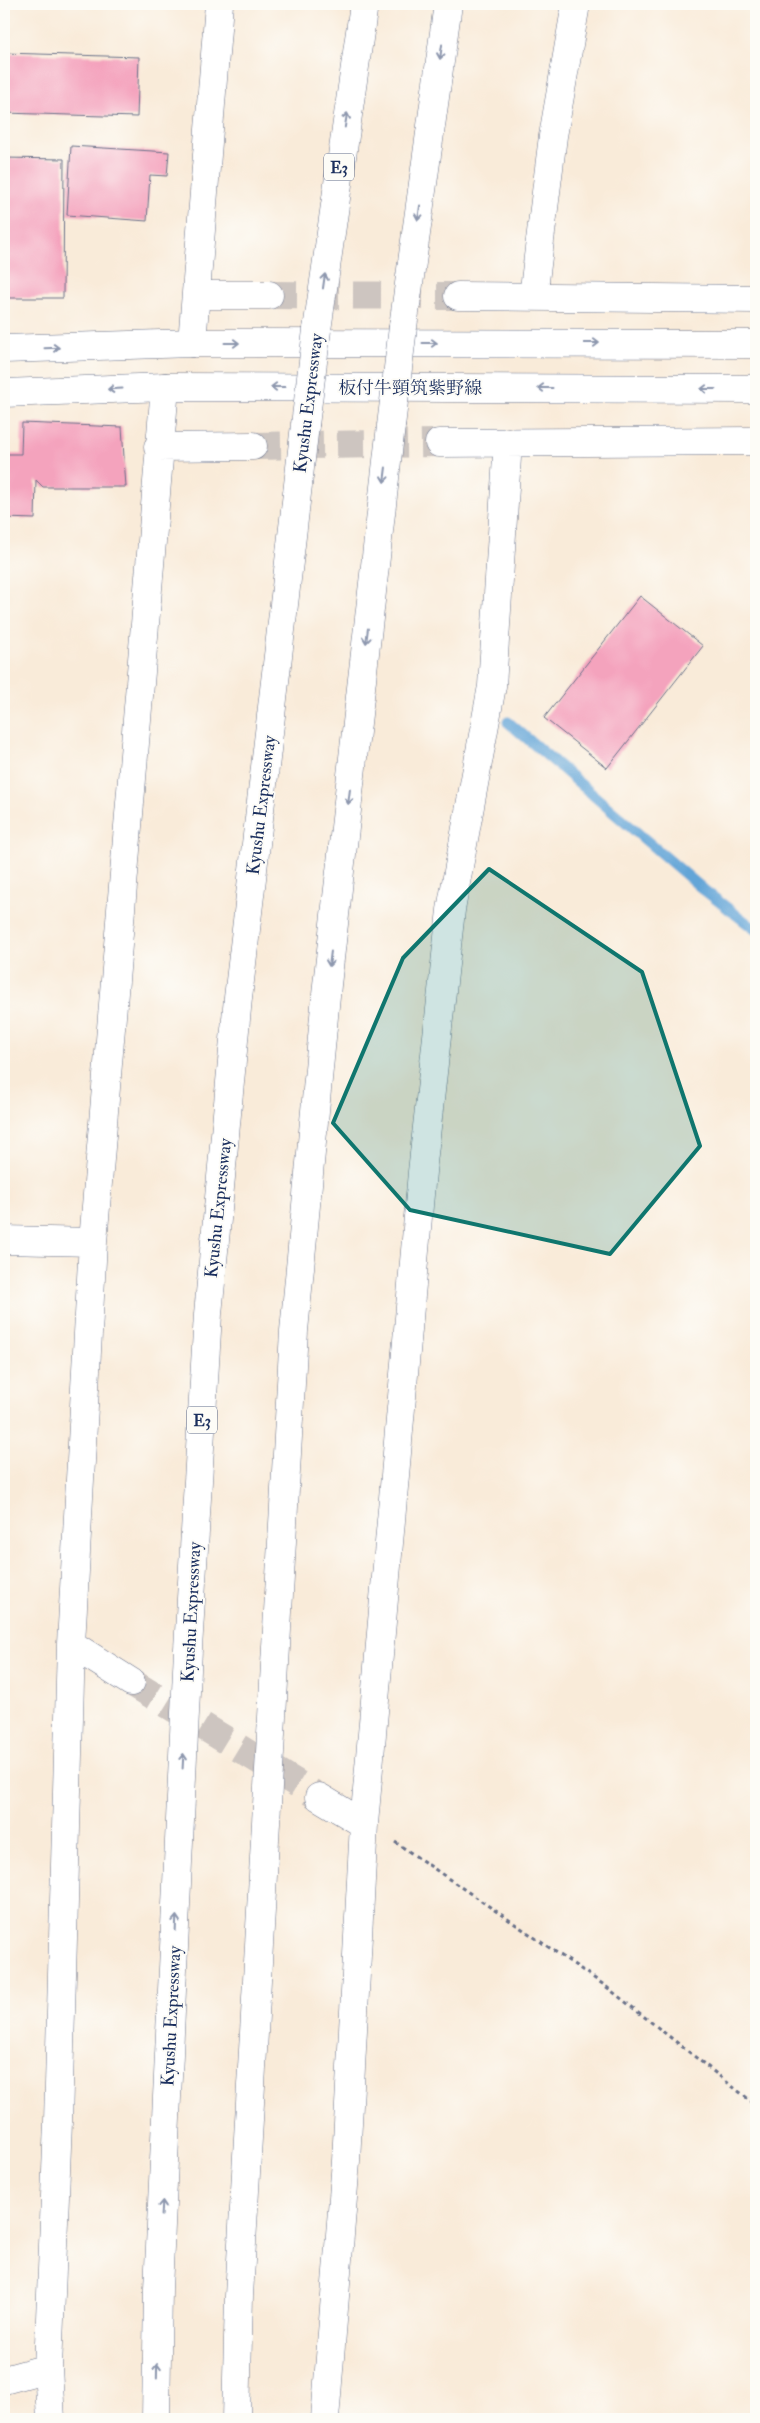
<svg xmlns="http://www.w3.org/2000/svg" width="760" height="2423" viewBox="0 0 760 2423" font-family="'IM FELL Double Pica','Noto Serif JP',serif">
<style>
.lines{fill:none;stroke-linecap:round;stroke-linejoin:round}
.stream{stroke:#63a5d7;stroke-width:11}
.building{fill:#f4a3bd}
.minor-tunnel{stroke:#cdc5c0;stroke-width:28;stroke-dasharray:28 14;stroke-linecap:butt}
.minor-casing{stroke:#697189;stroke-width:29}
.major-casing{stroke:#697189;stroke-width:29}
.highway-casing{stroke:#697189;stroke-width:29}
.path{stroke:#697189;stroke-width:3;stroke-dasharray:4 4;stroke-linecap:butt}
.minor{stroke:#fff;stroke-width:28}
.major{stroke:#fff;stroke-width:28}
.highway{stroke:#fff;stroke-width:28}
.highway-bridge-casing{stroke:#697189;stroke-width:29;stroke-linecap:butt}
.highway-bridge{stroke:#fff;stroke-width:28}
.oneway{stroke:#8d97ae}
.marked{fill:#0f766e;fill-opacity:0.2;stroke:#0f766e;stroke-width:4;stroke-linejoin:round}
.labels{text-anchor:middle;stroke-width:4;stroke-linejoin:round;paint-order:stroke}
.shield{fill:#fdfcf7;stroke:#5f6c8c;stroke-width:1}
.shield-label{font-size:16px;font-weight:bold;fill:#1b2f5e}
.street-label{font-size:18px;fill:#1b2f5e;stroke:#fdfcf7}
</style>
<rect width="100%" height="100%" fill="#fdfcf7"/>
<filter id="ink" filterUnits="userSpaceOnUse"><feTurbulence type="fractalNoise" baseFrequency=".02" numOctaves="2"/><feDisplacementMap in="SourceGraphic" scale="10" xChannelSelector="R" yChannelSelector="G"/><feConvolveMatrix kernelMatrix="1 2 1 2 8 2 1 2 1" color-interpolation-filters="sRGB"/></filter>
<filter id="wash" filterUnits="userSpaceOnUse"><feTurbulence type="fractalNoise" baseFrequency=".0096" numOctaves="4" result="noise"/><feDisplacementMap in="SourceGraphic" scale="20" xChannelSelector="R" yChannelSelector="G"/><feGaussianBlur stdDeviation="1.12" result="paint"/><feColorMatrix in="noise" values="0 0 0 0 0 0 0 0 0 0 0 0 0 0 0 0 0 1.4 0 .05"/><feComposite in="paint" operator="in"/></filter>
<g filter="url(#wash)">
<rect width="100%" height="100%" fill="#f9ebd9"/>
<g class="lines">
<path class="stream" d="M508 722 704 890 756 930"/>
</g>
<g id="blocks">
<path class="building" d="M4 53 139 57 137 117 4 113Z
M71 146 169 152 167 176 150 175 147 221 67 215Z
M4 158 64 159 63 298H4Z
M22 423 122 427 126 487H43L36 480 35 519 4 518V454H21Z
M640 596 703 646 607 768 544 718Z"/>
</g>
</g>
<g filter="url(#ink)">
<use href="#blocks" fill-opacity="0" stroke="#697189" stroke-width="1"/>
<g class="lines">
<path class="minor-tunnel" d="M269 295 458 296
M253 446 439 443
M131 1682 319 1797"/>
<defs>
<path id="minor" d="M197 295H269
M458 296 756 299
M533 297 553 136 576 4
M192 343 219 4
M439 443 756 441
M158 447 253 446
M4 1240 93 1242
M71 1644 131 1682
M319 1797 364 1824
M4 2380 48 2368
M51 2419 48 2368 58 2122 71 1644 93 1242 165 387
M325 2419 346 2161 364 1824 422 1172 451 910 492 686 508 442"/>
<path id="major" d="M4 349 192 343 756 344
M4 393 165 387 756 389"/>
<path id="highway" d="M403 327 448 4
M317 330 364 4
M156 2419 158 2289 188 1649 208 1314 238 998 305 425
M236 2419 239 2296 294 1331 327 985 391 426"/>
</defs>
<use href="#minor" class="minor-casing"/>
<use href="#major" class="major-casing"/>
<use href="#highway" class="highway-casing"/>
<path class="path" d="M395 1842 604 1985 756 2105"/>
<use href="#minor" class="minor"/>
<use href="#major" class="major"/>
<use href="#highway" class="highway"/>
<defs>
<path id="highway-bridge" d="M305 425 317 330
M391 426 403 327"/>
</defs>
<use href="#highway-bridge" class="highway-bridge-casing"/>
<use href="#highway-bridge" class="highway-bridge"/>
</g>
<defs><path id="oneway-shaft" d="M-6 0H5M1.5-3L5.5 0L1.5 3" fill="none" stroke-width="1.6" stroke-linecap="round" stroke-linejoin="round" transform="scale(1.25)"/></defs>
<g class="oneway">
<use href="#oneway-shaft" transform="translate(441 52) rotate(98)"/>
<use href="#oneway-shaft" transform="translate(346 120) rotate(-81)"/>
<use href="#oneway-shaft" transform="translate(419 213) rotate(98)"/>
<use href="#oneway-shaft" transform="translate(324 281) rotate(-82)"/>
<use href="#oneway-shaft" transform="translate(232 343)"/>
<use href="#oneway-shaft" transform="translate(430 343)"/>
<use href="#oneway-shaft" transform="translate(592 343)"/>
<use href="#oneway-shaft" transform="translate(52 348) rotate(-2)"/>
<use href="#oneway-shaft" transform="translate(278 387) rotate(-180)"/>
<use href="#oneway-shaft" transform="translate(545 388) rotate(-180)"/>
<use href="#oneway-shaft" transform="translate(115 389) rotate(177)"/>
<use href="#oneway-shaft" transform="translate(708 389) rotate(-180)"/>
<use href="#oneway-shaft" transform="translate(385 475) rotate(97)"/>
<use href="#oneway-shaft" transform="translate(367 636) rotate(97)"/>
<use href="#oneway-shaft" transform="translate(349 797) rotate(97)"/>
<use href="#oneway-shaft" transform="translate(330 959) rotate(97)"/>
<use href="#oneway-shaft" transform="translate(183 1761) rotate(-87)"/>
<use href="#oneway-shaft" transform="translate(176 1923) rotate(-87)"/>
<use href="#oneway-shaft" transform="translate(162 2208) rotate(-87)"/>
<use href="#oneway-shaft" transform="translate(157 2371) rotate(-89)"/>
</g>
</g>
<path class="marked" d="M489 869 642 972 700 1146 610 1254 410 1210 333 1123 403 958Z"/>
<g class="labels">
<g class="shield">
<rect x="324" y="153.5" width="30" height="27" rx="4"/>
<rect x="187" y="1406.5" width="30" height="27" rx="4"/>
</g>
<g class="shield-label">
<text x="339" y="173">E3</text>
<text x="202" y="1426">E3</text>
</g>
<g class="street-label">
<text x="410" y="394">板付牛頸筑紫野線</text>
<text transform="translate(308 403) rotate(-83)" y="6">Kyushu Expressway</text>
<text transform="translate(261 805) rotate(-83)" y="6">Kyushu Expressway</text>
<text transform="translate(218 1208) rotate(-84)" y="6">Kyushu Expressway</text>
<text transform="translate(191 1612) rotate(-87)" y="6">Kyushu Expressway</text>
<text transform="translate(171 2016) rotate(-87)" y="6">Kyushu Expressway</text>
</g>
</g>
<rect width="760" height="2423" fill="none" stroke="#fdfcf7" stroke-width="20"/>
</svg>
